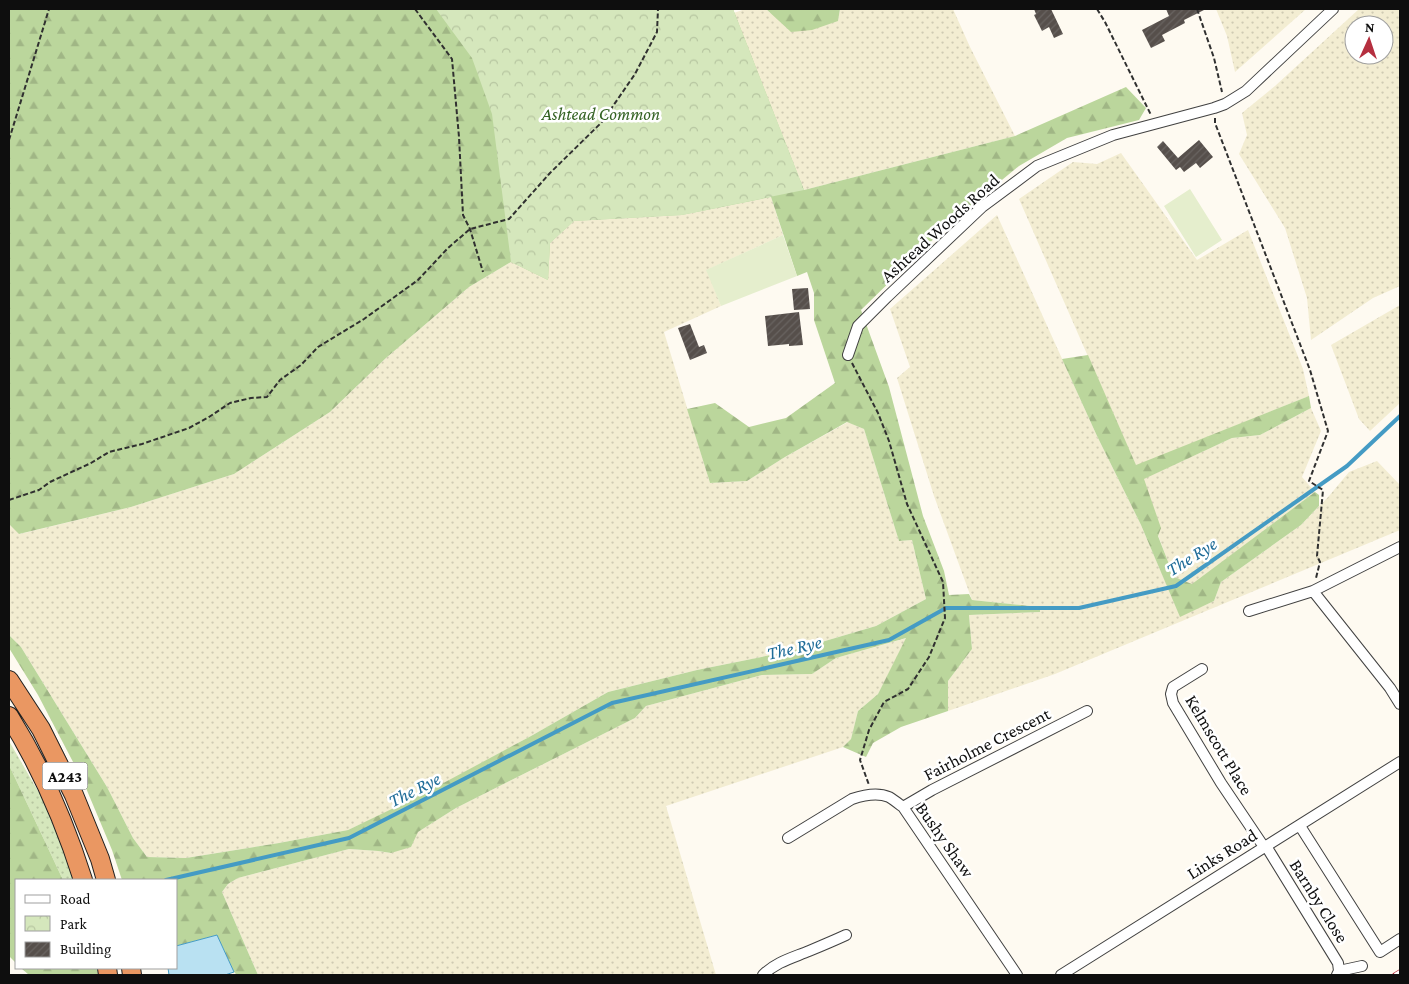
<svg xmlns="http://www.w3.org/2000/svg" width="1409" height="984" viewBox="0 0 1409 984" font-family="'Crimson Pro',serif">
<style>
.farmland{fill:url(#farmland-dots);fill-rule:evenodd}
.grass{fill:url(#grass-dots)}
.forest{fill:url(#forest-firs)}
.park{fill:url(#park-crowns)}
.pitch{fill:#e5eecd}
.water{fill:#b9e1f2;stroke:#449bc4}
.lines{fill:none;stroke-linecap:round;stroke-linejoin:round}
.stream{stroke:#449bc4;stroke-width:4}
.building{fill:url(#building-hatch)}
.street-casing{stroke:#414141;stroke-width:12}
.highway-casing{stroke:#1f1f1f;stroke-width:20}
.path{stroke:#303030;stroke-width:2;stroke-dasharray:5 2.5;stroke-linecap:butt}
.street{stroke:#fff;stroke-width:10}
.highway{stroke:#ea9762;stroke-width:18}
.rail-casing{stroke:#b52f3f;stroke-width:5.5}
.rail{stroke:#fff;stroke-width:4;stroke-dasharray:11;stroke-linecap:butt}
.labels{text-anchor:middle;stroke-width:5;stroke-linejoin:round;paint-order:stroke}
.shield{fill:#fff;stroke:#565656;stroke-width:1}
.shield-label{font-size:16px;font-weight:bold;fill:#0e0e0e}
.park-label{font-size:18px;font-style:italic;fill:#346223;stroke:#fff}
.street-label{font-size:18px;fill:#0e0e0e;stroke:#fff}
.water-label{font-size:19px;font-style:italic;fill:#1f6c98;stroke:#fff}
</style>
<defs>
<pattern id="farmland-dots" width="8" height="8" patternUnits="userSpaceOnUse" patternTransform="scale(1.25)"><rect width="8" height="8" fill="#f3edd2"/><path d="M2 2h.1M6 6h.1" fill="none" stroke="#cfcab3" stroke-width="1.8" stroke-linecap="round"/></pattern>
<pattern id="grass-dots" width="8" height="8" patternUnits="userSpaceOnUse" patternTransform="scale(1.25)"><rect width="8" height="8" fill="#d5e7bc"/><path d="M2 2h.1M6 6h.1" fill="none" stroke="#b6c5a0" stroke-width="1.8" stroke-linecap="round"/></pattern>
<pattern id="forest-firs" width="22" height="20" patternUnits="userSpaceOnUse" patternTransform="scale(1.25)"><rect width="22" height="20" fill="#bbd69c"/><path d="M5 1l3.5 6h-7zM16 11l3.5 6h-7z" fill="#a0b685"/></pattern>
<pattern id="park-crowns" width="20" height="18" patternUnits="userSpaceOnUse" patternTransform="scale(1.25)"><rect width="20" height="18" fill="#d5e7bc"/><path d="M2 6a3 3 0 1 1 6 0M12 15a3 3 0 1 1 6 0" fill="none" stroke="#b6c5a0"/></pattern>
<pattern id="building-hatch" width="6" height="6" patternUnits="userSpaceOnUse" patternTransform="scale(1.25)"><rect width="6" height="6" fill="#564f4b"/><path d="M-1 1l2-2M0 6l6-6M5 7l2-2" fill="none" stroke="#696461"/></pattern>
</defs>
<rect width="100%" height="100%" fill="#fefaf1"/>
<path class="farmland" d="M745 9H766L770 13 838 21 840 9H953L970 47 1015 136 804 190 734 13Z
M1216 9H1306L1235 72 1227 36Z
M1359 9H1400V286L1373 298 1311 340 1307 298 1285 228 1239 154 1247 135 1242 113 1275 86ZM1354 25H1384V55H1354Z
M1121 153 1197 260 1248 230 1303 369 1309 396 1136 466 1019 199 1073 162 1097 164Z
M771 197 783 235 707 270 721 306 664 332 710 483 747 481 785 457 848 422 864 429 899 541 912 540 926 599 876 626 791 651 697 670 608 692 531 736 423 795 348 830 279 843 186 858 147 857 133 838 107 787 21 647 9 635V524L20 534 131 507 234 474 330 412 386 358 469 287 511 262 550 243 574 221 682 215Z
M997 215 1097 436 1141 525 1180 616 1214 601 1221 582 1301 525 1329 496 1349 472 1377 461 1400 485V530L1055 674 948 711V681L972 649 969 615 1040 612V607L972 600 934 496 897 378 910 367 890 309Z
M1400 305V403L1370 431 1359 419 1331 345Z
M1311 408 1321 431 1302 477 1315 492 1192 585 1174 578 1158 535 1143 479 1232 438 1260 435Z
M907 638 878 694 858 711 851 739 843 747 666 806 716 975H258L222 892 228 884 238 878 349 849 378 851 391 853 418 832 456 808 635 718 646 706 762 675 812 674 836 658Z"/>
<path class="grass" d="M9 741 42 798 62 846 73 880H63L9 765Z"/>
<path class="forest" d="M9 9H733L804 190 1015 136 1126 87 1146 108 1139 120 1067 138 1019 166 952 221 861 310 889 387 923 516 944 571 949 595 969 594 972 600 1040 607V612L969 615 972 649 948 681V711L901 727 873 743 866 757 843 747 851 739 858 711 878 694 906 638 836 658 812 674 762 675 646 706 635 718 456 808 418 832 411 847 391 853 378 851 349 849 238 878 228 884 222 892 258 975H237L234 972 217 935 176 946V880H122L112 850 83 781 38 695 9 648V635L21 647 107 787 133 838 147 857 186 858 279 843 348 830 423 794 531 736 608 692 697 670 791 651 876 626 926 599 912 540 899 541 864 429 847 422 785 457 747 481 710 483 687 409 715 403 749 427 786 418 835 383 814 320V293L807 272 797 276 771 197 682 215 574 221 550 243 548 280 511 262 469 287 386 358 330 412 234 474 131 507 19 534 9 524Z
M766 9H840L838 21 812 30 791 32Z
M1088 355 1136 465 1309 396 1311 408 1260 435 1232 438 1144 479 1161 528 1158 536 1174 577 1192 584 1315 492 1319 495V506L1301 525 1221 582 1214 601 1180 617 1141 525 1097 436 1062 359Z
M9 765 63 880H16V963L9 956Z
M21 968H97L98 975H29Z"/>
<path class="park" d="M436 9H733L804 190 682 215 574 221 550 243 548 280 511 262 492 114 472 58Z"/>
<path class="pitch" d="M1190 189 1222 240 1196 257 1164 206Z
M783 235 797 276 721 306 706 270Z"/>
<path class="water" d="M217 935 234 972 225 975H169L168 968H176V946Z"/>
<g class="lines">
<path class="stream" d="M166 880 349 838 612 703 889 640 946 608H1079L1176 586 1347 466 1400 416"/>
</g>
<path class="building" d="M1034 9H1051L1063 34 1054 38 1049 27 1042 31 1034 15 1036 14Z
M1166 9H1206L1184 20 1185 23 1162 35 1165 41 1151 48 1142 30 1169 16Z
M1199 140 1213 157 1200 168 1196 163 1184 172 1180 167 1176 170 1157 147 1163 141 1178 158Z
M808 288 810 309 794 310 792 289Z
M799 312 803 345 789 346V344L768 346 765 316Z
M690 324 699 347 704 345 707 353 690 360 678 328Z"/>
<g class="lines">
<defs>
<path id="street" d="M848 355 858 326 887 297 982 207 1037 166 1113 135 1214 108 1225 104 1246 91 1333 9
M1313 591 1390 688 1400 704
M1249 611 1313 591 1400 547
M1202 669 1173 687 1171 694 1173 703 1221 783 1264 847
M903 807 932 790 1087 711
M1300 826 1380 952 1400 939
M788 838 852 799C864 795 877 792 889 797 894 800 899 804 903 807L1017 975
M1266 846 1338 963 1339 971 1337 975
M1339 971 1362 966
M763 975C776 962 792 958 809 951 821 946 833 941 846 935
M1061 975 1400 762"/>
<path id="highway" d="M9 680 41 729 74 795 100 859 106 880
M9 716C41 767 65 823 83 880
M107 968 108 975
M131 968 132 975"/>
</defs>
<use href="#street" class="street-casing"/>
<use href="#highway" class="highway-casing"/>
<path class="path" d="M415 9 452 59 459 137 463 215 470 229 483 272
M1097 9 1105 22 1151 115
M1197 9 1214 58 1222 92
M1215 118V123L1310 370 1328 431 1309 481 1323 490 1317 556 1320 562 1316 578
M9 140 49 9
M852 363 878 413 889 441 907 504 943 582 945 618 929 657 908 689 884 702 869 730 860 760 869 785
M9 500 39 490 50 482 91 463 109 452 142 444 189 428 209 417 230 403 251 398 267 397 280 380 301 365 318 347 364 319 418 280 448 248 470 229 509 219 550 173 602 122 635 74 657 32 658 9"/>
<use href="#street" class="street"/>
<use href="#highway" class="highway"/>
<defs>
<path id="rail" d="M1395 975 1400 972"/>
</defs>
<use href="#rail" class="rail-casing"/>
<use href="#rail" class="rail"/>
</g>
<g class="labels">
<rect class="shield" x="42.5" y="762.5" width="45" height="27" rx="4"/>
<g class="shield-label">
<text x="65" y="782">A243</text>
</g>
<g class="park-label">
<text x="601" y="120">Ashtead Common</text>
</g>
<g class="street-label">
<text transform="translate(940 228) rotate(-42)" y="6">Ashtead Woods Road</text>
<text transform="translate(987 744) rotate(-27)" y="6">Fairholme Crescent</text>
<text transform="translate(1219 745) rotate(59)" y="6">Kelmscott Place</text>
<text transform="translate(945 840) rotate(55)" y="6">Bushy Shaw</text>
<text transform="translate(1222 854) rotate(-32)" y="6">Links Road</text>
<text transform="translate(1319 901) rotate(58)" y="6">Barnby Close</text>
</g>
<g class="water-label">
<text transform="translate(1191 556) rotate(-32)" y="7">The Rye</text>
<text transform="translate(794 647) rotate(-13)" y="7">The Rye</text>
<text transform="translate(414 789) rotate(-27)" y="7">The Rye</text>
</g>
</g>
<rect width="1409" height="984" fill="none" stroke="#0e0e0e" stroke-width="20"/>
<rect x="15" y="879" width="162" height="90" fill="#ffffff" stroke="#9f9f9f"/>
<rect x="25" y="895" width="25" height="8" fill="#ffffff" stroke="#9f9f9f"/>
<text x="60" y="904" font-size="15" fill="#0e0e0e">Road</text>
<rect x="25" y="916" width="25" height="15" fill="url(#park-crowns)" stroke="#9f9f9f"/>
<text x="60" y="929" font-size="15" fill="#0e0e0e">Park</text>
<rect x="25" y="942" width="25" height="15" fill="url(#building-hatch)" stroke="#9f9f9f"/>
<text x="60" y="954" font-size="15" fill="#0e0e0e">Building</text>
<g transform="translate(1369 40) rotate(3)"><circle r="24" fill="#ffffff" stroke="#9f9f9f"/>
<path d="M0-4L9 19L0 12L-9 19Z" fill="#b52f3f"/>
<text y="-8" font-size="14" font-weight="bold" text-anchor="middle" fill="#0e0e0e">N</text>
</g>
</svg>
